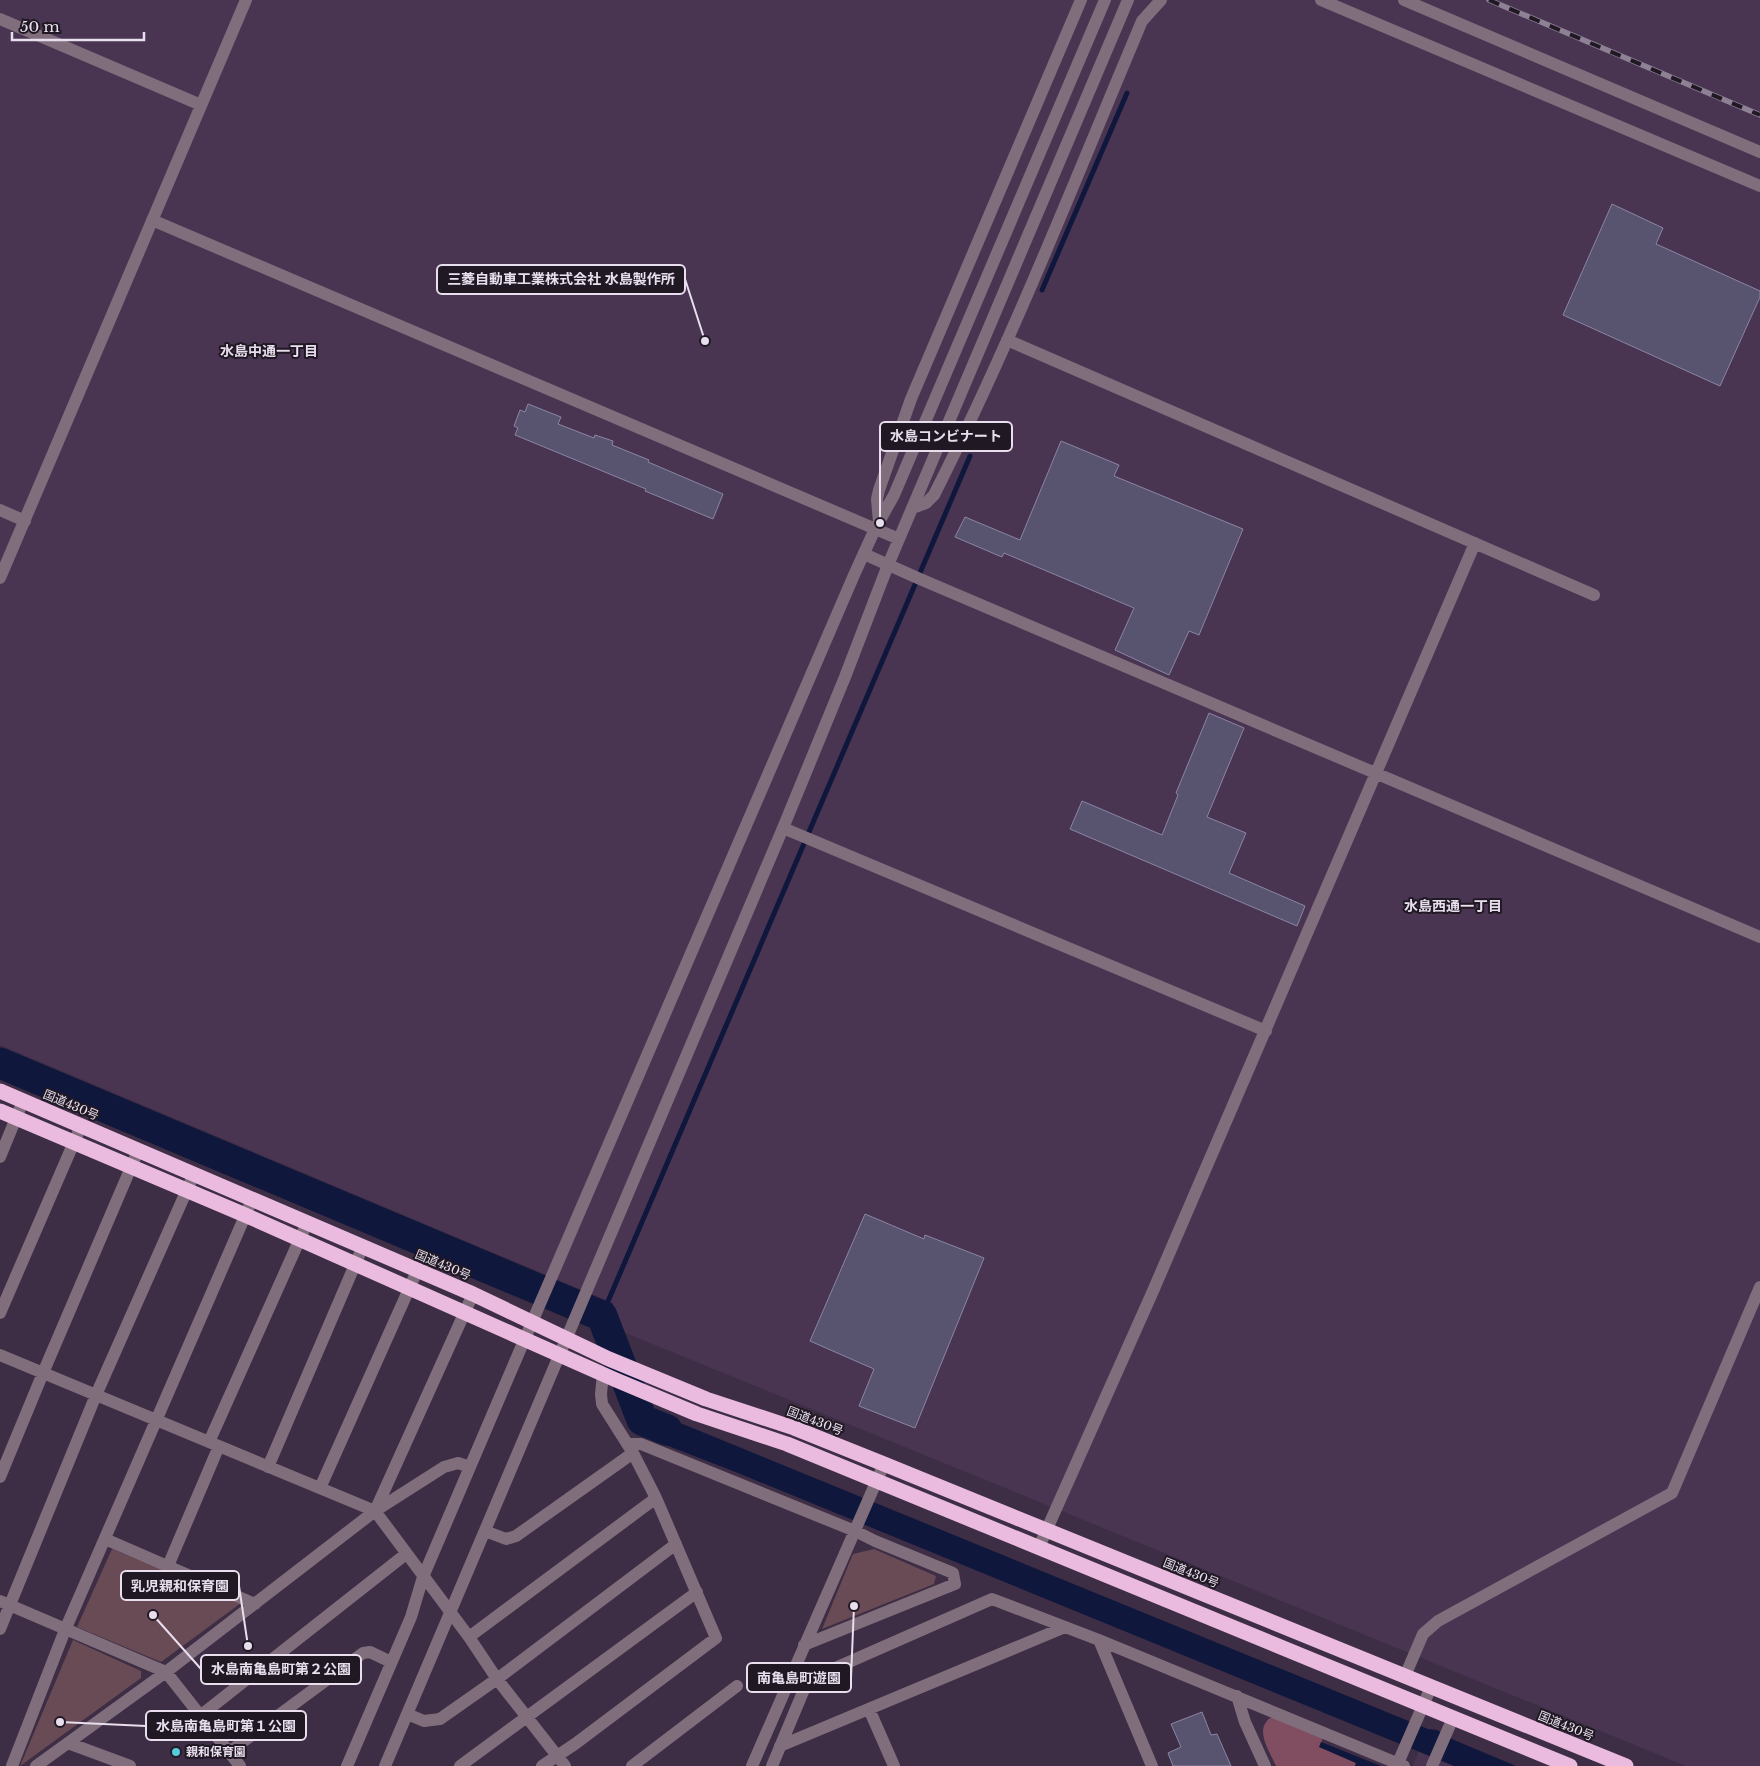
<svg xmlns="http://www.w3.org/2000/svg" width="1760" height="1766" viewBox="0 0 1760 1766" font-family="'Libre Baskerville','Noto Sans JP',serif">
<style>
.built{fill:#493552}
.green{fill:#694b55}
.forest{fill:#814e61}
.water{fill:#10173c}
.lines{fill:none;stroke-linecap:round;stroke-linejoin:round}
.stream{stroke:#10173c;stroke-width:5}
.river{stroke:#10173c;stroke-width:31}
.building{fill:#58536f;stroke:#8b86a5}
.minor{stroke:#816e7c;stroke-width:12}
.highway{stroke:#ebbbdf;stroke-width:15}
.rail-casing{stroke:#8e8195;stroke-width:5.5}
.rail{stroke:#201924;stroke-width:4;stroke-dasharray:11;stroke-linecap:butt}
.poi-dot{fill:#53cbdb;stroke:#201924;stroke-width:2}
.labels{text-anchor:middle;stroke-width:4;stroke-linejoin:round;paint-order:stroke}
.street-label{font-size:12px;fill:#e8deed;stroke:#201924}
.poi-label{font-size:12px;font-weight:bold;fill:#e8deed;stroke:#201924;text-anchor:start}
.neighbourhood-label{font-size:14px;font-weight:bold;fill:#e8deed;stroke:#201924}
.leader{fill:none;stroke:#e8deed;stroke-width:2}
.callout-dot{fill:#e8deed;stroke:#201924;stroke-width:2}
.callout{fill:#201924;stroke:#e8deed;stroke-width:2}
.callout-label{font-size:14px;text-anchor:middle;font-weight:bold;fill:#e8deed}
</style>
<rect width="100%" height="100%" fill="#3d2d45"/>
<path class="built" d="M0 0H1760V1766H1686L623 1332 611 1308 613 1303 0 1045Z
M1419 1751 1456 1766H1413Z"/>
<path class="green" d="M112 1549 241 1603 161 1662 77 1627Z
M874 1549 936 1576 934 1584 822 1629 853 1554Z
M73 1640 141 1671V1678L20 1766Z"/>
<path class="forest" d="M1270 1718H1275L1323 1738 1320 1747 1356 1763 1355 1766H1276C1270 1752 1254 1730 1270 1718Z"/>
<path class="water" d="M604 1300 613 1304 611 1308 622 1331 600 1322 596 1319Z
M624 1400 1428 1729 1437 1730 1454 1740 1516 1766H1454L738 1473 640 1435C629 1428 627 1412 624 1400Z
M1321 1742 1381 1766H1355L1356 1763 1319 1747Z"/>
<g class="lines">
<path class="stream" d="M1042 290 1127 93
M0 1052 529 1273 606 1307 605 1309
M606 1306 970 456"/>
<path class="river" d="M0 1063 602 1316 642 1420 667 1430"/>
</g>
<path class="building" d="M1612 204 1663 228 1656 244 1760 291V297L1720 386 1563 315Z
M528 404 561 417 558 424 594 438 595 435 613 441 612 445 649 460 648 462 723 494 713 519 645 491 646 489 515 435 518 428 514 426 520 410 525 412Z
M1061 441 1119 465 1114 476 1243 529 1199 635 1189 631 1169 675 1115 650 1134 608 1004 553 1002 557 955 537 965 517 1020 540Z
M1209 713 1244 728 1207 817 1246 833 1229 873 1305 906 1297 926 1070 829 1082 801 1162 835 1178 795 1176 793Z
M865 1214 924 1239 925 1235 984 1258 915 1428 859 1406 874 1369 810 1341Z
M1202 1712 1211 1735 1217 1734 1231 1766H1173L1168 1753 1181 1747 1171 1724Z"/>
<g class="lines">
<path class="minor" d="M1321 0 1760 186
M1404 0 1760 152
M0 19 201 105
M152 220 899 539
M1007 340 1594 595
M912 508 926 503 934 495C1012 341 1075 180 1142 21L1161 0
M0 510 25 521
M879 522 877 499 879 490 911 399 1081 0
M864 554 920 579 1760 937
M0 578 246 0
M783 828 1266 1031
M0 1157 23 1101
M0 1313 81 1126
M0 1355 375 1511 469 1637 497 1679 565 1766
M209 1442 307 1223
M627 1444H641L855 1531 875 1541 953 1573 955 1584 804 1645
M268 1467 363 1246
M0 1477 43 1373 138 1151
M320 1488 417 1271
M375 1511 473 1294
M485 1531 506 1539 516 1536 633 1453
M105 1539 255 1604
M1039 1547 1153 1291 1475 543
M168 1566 219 1446
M0 1601 166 1672 240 1766
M0 1629 96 1395 194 1174
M469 1637 656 1498
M1099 1640 1152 1766
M1405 1676 1423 1634 1438 1621 1672 1493 1760 1287
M1237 1696 1245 1722 1265 1766
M869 1709 894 1766
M407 1714 424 1721 440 1719 497 1679 676 1544
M200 1716 406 1554
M68 1743 130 1766
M780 1746 1065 1627
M229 1752 363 1653 370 1652 391 1662
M1398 1763 1431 1687
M12 1766 65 1630 252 1200
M36 1766 166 1672 375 1511 444 1467 458 1463 470 1467
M347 1766 411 1617 423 1577 508 1378 854 575 875 529 894 495 1105 0
M385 1766 783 828 845 677 888 565 1128 0
M460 1766 697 1592
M542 1766 575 1744 716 1638 656 1498 633 1453 602 1404 601 1394 603 1374
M632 1766 737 1686
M752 1766 884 1464
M772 1766 808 1680 992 1599 1099 1640 1404 1766
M1432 1766 1453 1718"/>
<path class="highway" d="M0 1091 473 1294 609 1359 706 1399 794 1428 884 1464 1626 1766
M0 1111 245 1215 616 1380 697 1414 787 1444 1570 1766"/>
<defs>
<path id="rail" d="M1489 0 1760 115"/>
</defs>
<use href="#rail" class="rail-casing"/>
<use href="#rail" class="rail"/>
</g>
<circle class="poi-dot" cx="176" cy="1752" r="5"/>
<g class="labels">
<g class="street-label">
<text transform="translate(71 1105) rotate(23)" y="4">国道430号</text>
<text transform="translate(443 1265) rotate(23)" y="4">国道430号</text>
<text transform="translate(815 1421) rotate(21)" y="4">国道430号</text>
<text transform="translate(1191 1573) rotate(22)" y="4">国道430号</text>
<text transform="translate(1566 1726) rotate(22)" y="4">国道430号</text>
</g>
<g class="poi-label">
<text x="186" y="1756">親和保育園</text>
</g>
<g class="neighbourhood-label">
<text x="269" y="356">水島中通一丁目</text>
<text x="1453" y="911">水島西通一丁目</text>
</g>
</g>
<path class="leader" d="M705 341L685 279M880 523L880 437M248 1646L239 1586M153 1615L201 1669M854 1606L851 1678M60 1722L146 1726"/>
<g class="callout-dot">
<circle cx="705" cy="341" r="5"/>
<circle cx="880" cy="523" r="5"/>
<circle cx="248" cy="1646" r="5"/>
<circle cx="153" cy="1615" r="5"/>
<circle cx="854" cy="1606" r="5"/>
<circle cx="60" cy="1722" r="5"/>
</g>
<g class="callout">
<rect x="437" y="265" width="248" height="29" rx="5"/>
<rect x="880" y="422" width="132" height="29" rx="5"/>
<rect x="121" y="1571" width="118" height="29" rx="5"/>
<rect x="201" y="1655" width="160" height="29" rx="5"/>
<rect x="747" y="1663" width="104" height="29" rx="5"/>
<rect x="146" y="1711" width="160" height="29" rx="5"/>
</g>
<g class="callout-label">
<text x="561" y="284">三菱自動車工業株式会社 水島製作所</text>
<text x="946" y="441">水島コンビナート</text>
<text x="180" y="1591">乳児親和保育園</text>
<text x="281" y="1674">水島南亀島町第２公園</text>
<text x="799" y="1683">南亀島町遊園</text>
<text x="226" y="1731">水島南亀島町第１公園</text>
</g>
<path d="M12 32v8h132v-8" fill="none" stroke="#e8deed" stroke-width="2.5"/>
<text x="20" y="32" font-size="15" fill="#e8deed" stroke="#201924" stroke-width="4" paint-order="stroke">50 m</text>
</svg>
